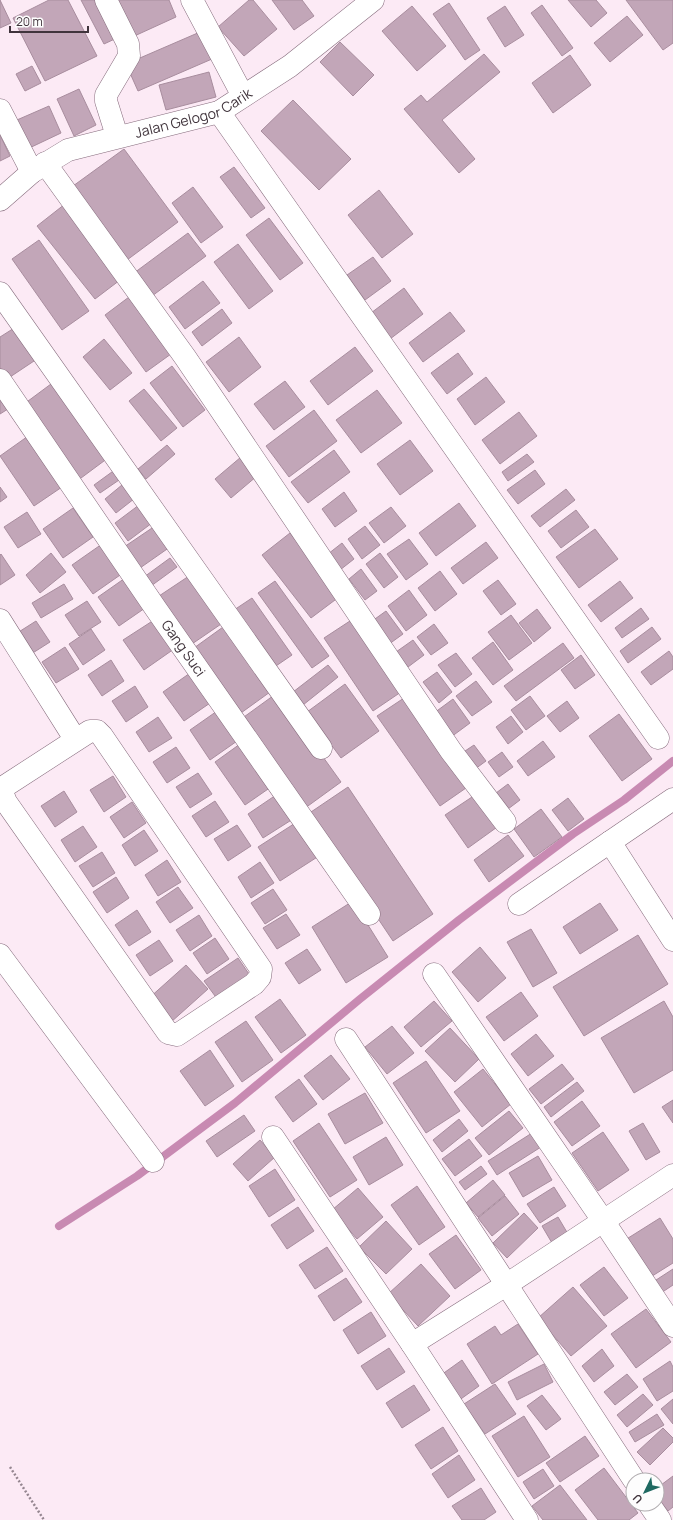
<svg xmlns="http://www.w3.org/2000/svg" width="673" height="1520" viewBox="0 0 673 1520" font-family="Manrope,sans-serif">
<style>
.lines{fill:none;stroke-linecap:round;stroke-linejoin:round}
.stream{stroke:#c88ab2;stroke-width:8}
.building{fill:#c2a6b8;stroke:#a88d9e}
.minor-casing{stroke:#866c7d;stroke-width:23}
.path{stroke:#958690;stroke-width:2.5;stroke-dasharray:2 2;stroke-linecap:butt}
.minor{stroke:#fff;stroke-width:22}
.labels{text-anchor:middle;stroke-width:4;stroke-linejoin:round;paint-order:stroke}
.street-label{font-size:14px;fill:#40343c;stroke:#fdfdfd}
</style>
<rect width="100%" height="100%" fill="#fceaf5"/>
<g class="lines">
<path class="stream" d="M59 1226 137 1176 235 1103 360 999 459 920 573 834 624 800 673 761"/>
</g>
<path class="building" d="M0 0 11 23 0 28Z
M49 0H68L97 56 45 81 13 18Z
M81 0H99L119 37 104 44Z
M113 0H169L176 17 130 38Z
M249 0H253L277 29 244 56 218 27Z
M272 0H302L314 16 294 30Z
M568 0H596L607 13 591 27Z
M626 0H673V43L663 50Z
M449 3 480 50 465 60 433 14Z
M542 5 573 48 562 56 531 13Z
M412 6 446 46 417 71 382 31Z
M505 6 524 35 505 47 487 18Z
M627 16 643 35 610 62 594 43Z
M200 32 212 59 138 91 126 64Z
M340 42 374 75 353 96 320 62Z
M484 54 500 72 442 120 475 159 459 173 404 109 421 95 427 102Z
M570 55 591 85 553 113 532 83Z
M32 66 41 83 25 91 16 74Z
M209 72 216 97 166 110 159 85Z
M79 89 96 125 74 136 57 99Z
M293 100 351 159 319 190 261 131Z
M49 106 61 133 23 151 10 123Z
M0 135 10 156 0 161Z
M124 149 178 222 127 260 73 186Z
M234 167 265 208 251 218 220 177Z
M193 187 223 227 201 243 172 203Z
M379 190 413 234 382 258 348 215Z
M65 204 124 277 95 299 37 226Z
M269 218 303 263 280 280 246 235Z
M188 233 206 256 152 296 134 273Z
M39 240 89 311 62 330 12 259Z
M238 244 273 291 249 309 214 262Z
M373 257 391 281 365 300 347 275Z
M203 281 220 303 185 329 169 307Z
M404 288 423 314 390 339 371 313Z
M129 297 171 354 146 372 105 315Z
M222 309 232 323 202 346 192 332Z
M450 312 465 331 423 362 409 343Z
M19 325 40 357 7 379 0 369V337Z
M239 337 261 367 229 392 206 362Z
M104 339 132 373 110 390 83 357Z
M355 347 373 371 328 405 310 381Z
M458 353 473 374 447 394 431 373Z
M172 366 205 410 183 427 150 383Z
M486 377 505 402 475 425 457 399Z
M55 381 112 455 77 481 20 407Z
M285 381 305 407 274 430 254 404Z
M144 389 177 428 161 441 129 401Z
M377 390 402 423 361 453 336 420Z
M0 399 8 409 0 414Z
M314 410 337 441 289 477 266 446Z
M519 412 537 436 500 464 482 440Z
M31 434 65 485 34 506 0 456Z
M410 440 433 471 400 495 377 464Z
M167 445 175 454 146 479 138 469Z
M334 450 350 472 308 503 291 482Z
M527 454 534 462 508 481 502 472Z
M241 457 257 476 231 498 215 479Z
M116 469 122 478 100 493 94 485Z
M535 470 545 484 518 504 507 490Z
M128 480 139 495 116 513 105 499Z
M0 487 7 497 0 502Z
M566 489 575 500 540 527 531 516Z
M344 492 357 511 335 527 322 509Z
M459 503 476 526 436 556 419 533Z
M139 505 152 523 128 541 115 523Z
M391 507 406 526 384 543 369 523Z
M73 508 93 537 63 558 43 529Z
M576 510 589 527 561 548 548 531Z
M27 512 41 534 18 548 4 527Z
M155 526 170 547 140 568 124 547Z
M365 526 380 545 362 559 348 539Z
M595 529 618 559 579 588 556 557Z
M290 533 339 597 311 618 262 555Z
M409 539 428 564 406 580 387 554Z
M486 542 498 558 463 584 451 568Z
M342 543 354 559 340 570 328 554Z
M102 544 123 573 93 594 72 565Z
M51 553 66 572 40 593 26 575Z
M380 553 398 577 384 588 366 564Z
M1 554 15 575 0 585V555Z
M170 558 177 567 151 586 144 577Z
M361 569 377 591 365 600 349 579Z
M440 571 457 594 435 611 418 588Z
M195 572 227 620 189 646 156 598Z
M128 576 148 606 119 626 98 597Z
M498 580 516 604 501 615 483 591Z
M275 581 329 656 312 668 258 593Z
M620 581 633 598 601 622 588 605Z
M64 584 73 599 41 618 32 603Z
M409 590 427 615 406 631 388 606Z
M252 598 292 655 273 668 234 610Z
M87 601 101 622 79 636 65 615Z
M641 608 649 619 622 638 615 628Z
M537 609 551 628 534 642 519 623Z
M386 611 403 634 385 647 368 624Z
M511 615 532 643 509 660 488 632Z
M353 619 401 692 373 711 324 638Z
M154 620 174 649 144 670 123 640Z
M36 621 50 642 28 656 14 635Z
M230 622 277 687 234 718 187 653Z
M434 624 448 643 431 655 417 637Z
M652 627 661 639 628 663 620 651Z
M91 629 105 650 83 665 69 644Z
M413 640 424 655 408 667 396 652Z
M493 642 513 670 493 685 472 658Z
M563 643 574 658 516 701 504 686Z
M65 647 79 669 56 683 42 662Z
M669 651 673 657V669L651 685 641 672Z
M456 653 472 674 455 687 438 665Z
M581 655 595 675 575 689 561 670Z
M111 660 124 681 102 696 88 675Z
M328 665 338 677 303 705 293 692Z
M193 671 213 701 184 721 163 692Z
M437 672 452 692 439 703 423 682Z
M476 681 492 702 472 716 456 696Z
M345 684 379 731 341 758 307 712Z
M135 686 148 707 126 722 112 701Z
M277 693 341 782 301 811 237 722Z
M530 696 545 716 526 730 511 710Z
M404 698 466 788 440 806 377 716Z
M453 699 470 723 451 737 434 713Z
M567 701 579 718 560 732 547 716Z
M220 709 240 739 210 760 190 730Z
M619 714 652 759 622 781 589 736Z
M511 716 523 732 508 744 496 727Z
M158 717 172 738 149 752 136 732Z
M543 741 555 757 528 776 517 761Z
M240 744 271 787 245 805 215 762Z
M474 745 486 761 471 772 459 755Z
M176 747 190 768 167 783 153 762Z
M502 752 513 767 499 777 488 762Z
M198 773 212 794 190 808 176 787Z
M113 776 126 797 104 812 90 790Z
M508 784 520 800 504 812 492 796Z
M348 787 433 914 393 941 308 814Z
M64 791 77 812 55 827 41 806Z
M478 793 500 825 468 848 445 815Z
M276 795 293 819 263 838 248 814Z
M568 798 584 819 568 831 552 810Z
M215 801 229 822 206 837 192 816Z
M132 802 146 823 124 838 110 817Z
M541 809 562 837 534 857 514 829Z
M300 820 322 854 280 881 258 847Z
M237 825 251 846 228 861 214 839Z
M83 826 97 847 75 862 61 840Z
M144 830 158 851 135 866 122 845Z
M508 835 524 856 489 882 474 860Z
M102 852 115 873 93 887 79 866Z
M167 860 181 882 158 896 145 875Z
M260 862 274 883 251 898 238 877Z
M116 877 129 898 107 913 93 892Z
M178 887 193 908 170 923 156 902Z
M273 889 287 910 265 924 251 903Z
M353 901 388 957 346 983 312 927Z
M600 903 618 930 580 954 563 927Z
M137 910 151 932 129 946 115 925Z
M286 914 300 935 277 949 263 928Z
M199 915 212 936 190 951 176 930Z
M531 929 557 973 533 987 507 942Z
M638 935 668 984 584 1036 553 987Z
M215 938 229 959 207 974 193 953Z
M159 940 173 961 150 976 136 955Z
M480 947 506 978 478 1002 452 972Z
M307 949 321 970 299 984 285 963Z
M238 958 251 977 218 1000 204 981Z
M186 965 208 989 170 1023 148 999Z
M521 992 538 1016 504 1041 486 1017Z
M280 999 306 1035 281 1053 255 1017Z
M434 1001 452 1021 421 1047 404 1027Z
M664 1001 673 1017V1070L634 1093 601 1038Z
M246 1021 273 1060 242 1082 215 1042Z
M392 1026 414 1053 387 1074 365 1047Z
M450 1028 479 1059 455 1082 425 1051Z
M536 1034 554 1056 528 1076 511 1054Z
M210 1050 234 1086 205 1106 180 1071Z
M331 1055 350 1079 323 1100 304 1076Z
M426 1061 460 1111 426 1133 393 1083Z
M562 1064 574 1079 541 1104 529 1089Z
M483 1069 511 1104 482 1127 454 1092Z
M299 1079 317 1104 293 1122 275 1097Z
M577 1082 584 1091 551 1117 544 1107Z
M365 1093 383 1123 345 1144 328 1114Z
M673 1100V1123L662 1107Z
M582 1101 600 1126 572 1146 554 1122Z
M509 1111 523 1128 489 1155 475 1138Z
M244 1115 255 1131 217 1157 206 1141Z
M459 1119 468 1131 442 1152 433 1140Z
M319 1123 357 1180 330 1197 293 1141Z
M643 1123 660 1152 646 1160 629 1131Z
M603 1132 629 1170 598 1191 572 1153Z
M532 1133 541 1147 497 1175 488 1161Z
M386 1137 403 1165 369 1185 353 1157Z
M469 1139 482 1156 455 1176 442 1159Z
M260 1140 275 1157 248 1181 233 1164Z
M538 1156 552 1180 523 1197 509 1173Z
M481 1166 487 1174 465 1190 459 1182Z
M275 1169 295 1200 269 1217 249 1186Z
M493 1180 505 1195 478 1217 466 1203Z
M417 1186 445 1227 419 1245 391 1205Z
M554 1187 566 1206 540 1223 527 1204Z
M358 1188 383 1217 357 1239 332 1210Z
M505 1196 519 1214 492 1236 478 1218Z
M298 1207 314 1231 287 1249 271 1225Z
M524 1213 538 1228 507 1258 493 1243Z
M558 1217 568 1234 552 1243 542 1226Z
M660 1218 673 1239V1263L649 1278 625 1240Z
M386 1221 412 1249 386 1274 359 1247Z
M456 1235 481 1270 455 1289 429 1254Z
M327 1247 343 1271 315 1289 299 1265Z
M421 1264 450 1296 418 1326 388 1294Z
M604 1267 628 1298 604 1316 580 1285Z
M673 1269V1285L661 1293 653 1282Z
M346 1278 362 1302 334 1321 318 1296Z
M573 1287 607 1326 571 1356 538 1318Z
M646 1309 671 1342 636 1368 611 1334Z
M371 1312 386 1336 358 1354 343 1330Z
M518 1324 538 1354 492 1384 467 1344 495 1326 501 1335Z
M389 1348 405 1372 377 1390 361 1366Z
M602 1349 614 1366 594 1382 582 1366Z
M462 1360 479 1386 458 1401 441 1375Z
M670 1361 673 1367V1391L657 1401 643 1379Z
M544 1364 553 1382 517 1400 508 1382Z
M627 1374 638 1387 615 1405 604 1392Z
M495 1384 516 1414 485 1434 464 1404Z
M414 1385 430 1410 402 1428 386 1403Z
M643 1394 653 1405 627 1427 617 1415Z
M542 1395 561 1419 546 1430 527 1406Z
M673 1399V1424L661 1409Z
M657 1414 664 1425 635 1442 629 1432Z
M524 1416 550 1457 518 1477 492 1436Z
M443 1427 458 1451 431 1469 415 1445Z
M663 1428 673 1438V1442L650 1465 637 1452Z
M585 1436 599 1456 560 1482 546 1463Z
M459 1455 475 1480 448 1498 432 1474Z
M604 1468 638 1513 629 1520H598L575 1490Z
M543 1469 554 1486 534 1499 523 1482Z
M673 1476V1507L668 1511 657 1497V1488Z
M560 1485 587 1520H543L532 1506Z
M481 1488 496 1512 484 1520H462L452 1506Z"/>
<g class="lines">
<defs>
<g id="minor">
<path d="M106 0 128 44 129 56 106 95V101L117 136"/>
<path d="M192 0 243 96"/>
<path d="M0 110 32 172"/>
<path d="M219 112 658 738"/>
<path d="M45 163 185 357 451 751 505 822"/>
<path id="s1" d="M0 200 32 172 68 150 219 112 290 66 373 0"/>
<path d="M0 293 321 748"/>
<path id="s2" d="M0 380 156 609 369 914"/>
<path d="M0 620 75 739"/>
<path d="M90 731H97L102 736 261 969 260 977 254 984 177 1035 168 1033 6 802 2 792 5 786Z"/>
<path d="M610 842 673 940"/>
<path d="M519 904 673 799"/>
<path d="M0 955 153 1161"/>
<path d="M434 974 604 1222 673 1326"/>
<path d="M346 1039 634 1480"/>
<path d="M273 1137 412 1344 527 1520"/>
<path d="M412 1344 506 1285 673 1175"/>
<path d="M649 1504 660 1520"/>
</g>
</defs>
<use href="#minor" class="minor-casing"/>
<path class="path" d="M10 1467 44 1520"/>
<use href="#minor" class="minor"/>
</g>
<g class="labels">
<g class="street-label">
<text dy="5" stroke="none"><textPath href="#s1" startOffset="216">Jalan Gelogor Carik</textPath></text>
<text dy="5" stroke="none"><textPath href="#s2" startOffset="325">Gang Suci</textPath></text>
</g>
</g>
<g transform="translate(645 1492) rotate(227)"><circle r="19" fill="#fdfdfd" stroke="#b1adb0"/>
<path d="M0-3L7 15L0 10L-7 15Z" fill="#1f6961"/>
<text y="-6" font-size="11" font-weight="bold" text-anchor="middle" fill="#40343c">U</text>
</g>
<path d="M10 26v6h78v-6" fill="none" stroke="#40343c" stroke-width="2"/>
<text x="16" y="26" font-size="12" fill="#40343c" stroke="#fdfdfd" stroke-width="3" paint-order="stroke">20 m</text>
</svg>
